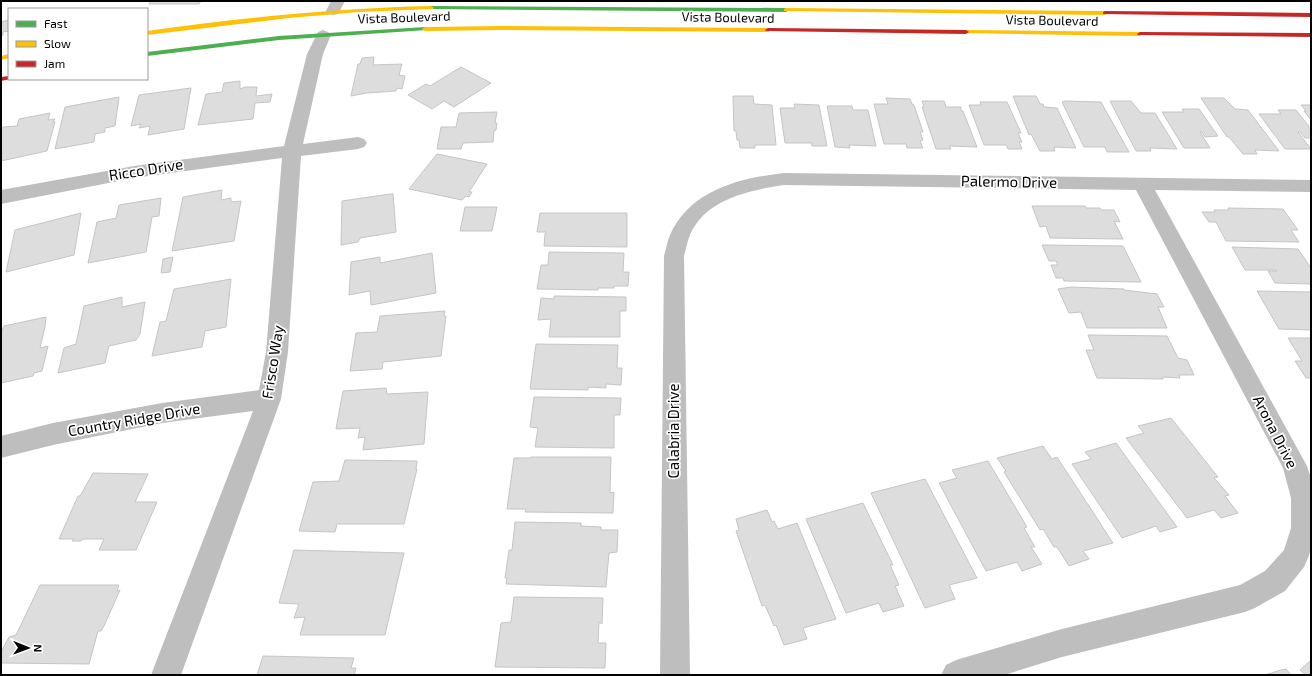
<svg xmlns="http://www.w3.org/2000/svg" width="1312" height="676" viewBox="0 0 1312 676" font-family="'Exo 2',sans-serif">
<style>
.building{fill:#ddd;stroke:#c5c5c5}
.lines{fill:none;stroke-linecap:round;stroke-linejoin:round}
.street{fill:#bebebe;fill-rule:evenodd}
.fast{fill:#4caf50;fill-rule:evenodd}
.slow{fill:#ffc107;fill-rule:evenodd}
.jam{fill:#c62828;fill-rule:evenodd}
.labels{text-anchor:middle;stroke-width:3.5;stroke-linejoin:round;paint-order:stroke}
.far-street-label{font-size:13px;fill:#000;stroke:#fff}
.street-label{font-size:15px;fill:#000;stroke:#fff}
</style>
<rect width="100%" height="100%" fill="#fff"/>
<path class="building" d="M151 1H201L199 4H149Z
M9 20V31L3 32V35L1 36V22Z
M374 57 373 65 402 64 399 75 405 76 402 89 397 88 396 91 367 93 351 96 358 64H360L362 58Z
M461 67 491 83 454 107 444 101 432 109 408 95 426 84 430 86Z
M240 81V89L245 87H257L256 96 272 94 270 102 255 103 253 119 198 125 206 94 222 92 224 83Z
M191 88 184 129 148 135 150 126 139 128 141 124 131 126 139 95Z
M733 96H753L754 104 772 105 776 145H755V148H740L739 140H737L736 131H734Z
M1013 96H1036L1040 104H1043L1044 107 1057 108 1076 148 1054 147 1055 151H1040L1031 134 1029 135Z
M119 97 115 126 105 128V132L95 134 94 142 55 149 65 107Z
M886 98 910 99 912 104 914 105 923 132H920L923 140 920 141 923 148H907L906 144H884L874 104H888Z
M1201 98H1224L1235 109 1248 110 1279 151 1255 150 1257 154H1243L1229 137H1227Z
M922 101H944L946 107H961V111H963L977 147 949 146 951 149H936L922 107H924Z
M1065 101 1101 102 1129 152H1107L1105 147H1084L1062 102Z
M1110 101H1131L1141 113H1155L1177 149 1150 148 1151 151H1136Z
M980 102H1007L1021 133H1018L1022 142H1019L1022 149H1008L1006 145H984L969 105H981Z
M794 104 819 105 827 146H812V143H785L780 108H795Z
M1301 105H1311V120L1304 111H1306Z
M827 106H852L853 110H868L876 146 849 145 850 148 835 147Z
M1182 109H1199L1218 136 1205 137 1202 132H1200L1210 148H1184L1162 112H1184Z
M1278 110H1296L1311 129V138H1305L1300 132H1298L1311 149H1285L1259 114H1281Z
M497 112 495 123H497L496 130 494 131 493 142 463 143 461 149H437L441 127H456L459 113Z
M50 113 48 120 55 119 53 122H55L47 151 1 161V129L3 127 17 126 19 119Z
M437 154 487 164 469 192H472L469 197 466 196 462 200 409 189Z
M222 190 221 200 231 198V202L241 201 234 241 172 251 183 197Z
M390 194H393L396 232 360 238 358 242 341 245 342 201Z
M161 198 159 216 152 217 146 252 88 263 97 222 116 218 119 205Z
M1032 206H1085L1086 208H1100L1102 210H1114L1120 222 1114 221 1123 239 1050 238 1046 226 1040 227Z
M465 207H497L492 231H460Z
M1228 208 1283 209 1298 230H1291L1299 242 1226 241 1216 222H1209L1202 212H1215L1214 210H1229Z
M81 213 74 255 6 272 15 230Z
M540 213H627V247L544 246 545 234 546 232H537Z
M1042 245 1123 246 1141 282 1064 281 1063 278H1056L1051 265H1058L1056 261H1049Z
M1232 247 1298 249 1311 268V284L1275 283 1268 271H1277L1276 270H1245Z
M549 252 624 253 623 272H629L628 286H614V288H598V290L537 289 541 265H548Z
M432 253 436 293 371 305 370 291 349 295 351 262 380 257V263Z
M173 257 170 272 161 273 163 259Z
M231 279 226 327 205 331 202 347 152 356 160 322 166 321 174 289Z
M1071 287 1124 289V290L1157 294 1164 307H1158L1167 328H1087L1081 312 1069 313 1058 289Z
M1257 291 1311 292V330L1279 329Z
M554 296 626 297V311H620V337H549L551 319 538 320 541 298 554 299Z
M122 297V307L145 302 140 334 136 340 109 346 105 363 58 373 64 348 76 344 84 306Z
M445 311 444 316H446L441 356 383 362 382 369 350 371 356 333 377 332 380 316Z
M46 317 45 327 40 348 48 346 42 371 34 373 33 376 1 383V332L4 326Z
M1088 335 1167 336 1178 358 1187 360 1194 375H1179L1180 378 1163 377V379L1097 378 1086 350H1094Z
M1288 338H1311V378H1306L1295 361H1302Z
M536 344 618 345 617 368H622L621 385 606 384V388L588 387V390L530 389Z
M386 388 387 394 428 392 424 444 363 450 365 437 358 438 360 428 336 429 343 391Z
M534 397 621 398 620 415H614V448L535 447 538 428 530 427Z
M1171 418 1218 477 1214 478 1229 495 1225 496 1238 513 1221 518 1214 510 1187 518 1126 438 1144 433 1138 426Z
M1116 443 1177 527 1160 532 1156 526 1122 538 1072 464 1091 459 1085 452Z
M1043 446 1052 459 1057 457 1113 543 1083 551 1089 559 1069 566 1057 547H1054L1043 529 1040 530 1004 472 1006 471 997 458Z
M531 457H611L610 493 614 492 613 513 525 512 526 509H507L514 458H531Z
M345 460 417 461 416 469H417L404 524H337L335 532 299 531 313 482 339 481Z
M988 461 1027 527 1024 528 1035 547H1031L1042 564 1022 571 1017 562 986 571 939 483 957 478 952 470Z
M93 473 148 474 135 502H157L136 550H99L104 539H83L81 541H72L74 539H59L78 496H80Z
M925 479 977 578 949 585 955 599 925 608 871 493Z
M863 503 893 565H890L899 585 895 586 904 606 883 612 879 603 846 613 806 519Z
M767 510 772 522 774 521 778 529 797 523 836 619 803 628 807 639 784 645 776 625 774 626 765 605 762 606 736 531 739 530 736 519Z
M515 522 581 523V526L601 527V530H618L617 552 609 553 606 587 506 584 507 578H505L509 550H512Z
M294 550 404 553 385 635H300L305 617 294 618 299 604 279 603Z
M40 585H119L117 591 120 590 104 626 101 631H98L89 664 1 663V652L9 637 16 635Z
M514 597 603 598 602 624 599 622 598 643H606L605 668 495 667 501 623 511 622Z
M263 656 354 658 351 668H356L354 675H257Z
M1311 660V675H1306L1300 670Z
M1286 669 1291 675H1265L1281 670Z"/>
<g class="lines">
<path class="street" d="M331 1H345L338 14 333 15 328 14 326 11Z
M323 30 328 32 331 35 323 54 303 144 358 137 364 139 367 143 364 147 358 149 301 156 288 352 281 399 181 675H151L253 411 162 423 53 445 1 458V436L53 423 162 403 259 390 266 352 282 158 134 178 1 204V190L134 166 284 146 307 54 318 32Z
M784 173 1311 180V192L1155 190 1307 466 1311 478V549L1308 558 1304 567 1285 591 1255 608 1245 612 1062 657 1004 675H941L946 665 956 660 1062 629 1240 585 1265 571 1284 550 1291 528V498L1283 468 1136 190 784 185C750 190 705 199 690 235 687 242 686 249 684 256L690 675H660L664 256C666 249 667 242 670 235 690 190 740 178 784 173Z"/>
<path class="fast" d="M431 6 786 8 789 10 786 12 429 9 428 8Z
M425 27 428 29 427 30 279 40 147 56V52L279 36Z"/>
<path class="slow" d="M431 6 434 8 433 9 359 12 289 18 147 35V31C241 18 336 8 431 6Z
M786 8 1105 11 1108 13 1105 15 784 11V9Z
M501 26 768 28 771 30 768 32 501 30 425 31 422 29 425 27Z
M966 30 1140 32 1143 34 1140 36 964 33V31Z
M9 54V58L1 60V56Z"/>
<path class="jam" d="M1105 11 1311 13V17L1103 14V12Z
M768 28 966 30 969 32 966 34 766 31 765 30Z
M1140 32 1311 33V37L1138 35 1137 34Z
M9 76V79H11L1 81V77Z"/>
</g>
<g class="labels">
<g class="far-street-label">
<text transform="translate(404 17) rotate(-2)" y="5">Vista Boulevard</text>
<text transform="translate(728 17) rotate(1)" y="5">Vista Boulevard</text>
<text transform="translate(1052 20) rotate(1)" y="5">Vista Boulevard</text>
</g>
<g class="street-label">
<text transform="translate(146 170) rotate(-9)" y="5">Ricco Drive</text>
<text transform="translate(1009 182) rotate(1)" y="5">Palermo Drive</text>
<text transform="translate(273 362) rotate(-81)" y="5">Frisco Way</text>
<text transform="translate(134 420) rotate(-10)" y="5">Country Ridge Drive</text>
<text transform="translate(674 431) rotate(-90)" y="5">Calabria Drive</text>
<text transform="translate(1275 432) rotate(63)" y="5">Arona Drive</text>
</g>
</g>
<rect width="1312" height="676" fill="none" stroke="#000000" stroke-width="4"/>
<rect x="8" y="8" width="140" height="72" fill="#ffffff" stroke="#999999"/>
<rect x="16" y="21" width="20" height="6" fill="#4caf50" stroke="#999999"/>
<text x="44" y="28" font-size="12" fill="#000000">Fast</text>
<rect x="16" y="41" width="20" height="6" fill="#ffc107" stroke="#999999"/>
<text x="44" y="48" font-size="12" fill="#000000">Slow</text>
<rect x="16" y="61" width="20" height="6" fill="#c62828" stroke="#999999"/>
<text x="44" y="68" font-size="12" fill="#000000">Jam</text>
<g transform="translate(28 648) rotate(91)" stroke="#ffffff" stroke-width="3" paint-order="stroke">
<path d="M0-3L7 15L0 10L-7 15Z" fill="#000000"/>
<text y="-6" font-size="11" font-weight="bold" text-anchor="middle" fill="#000000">N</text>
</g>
</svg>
